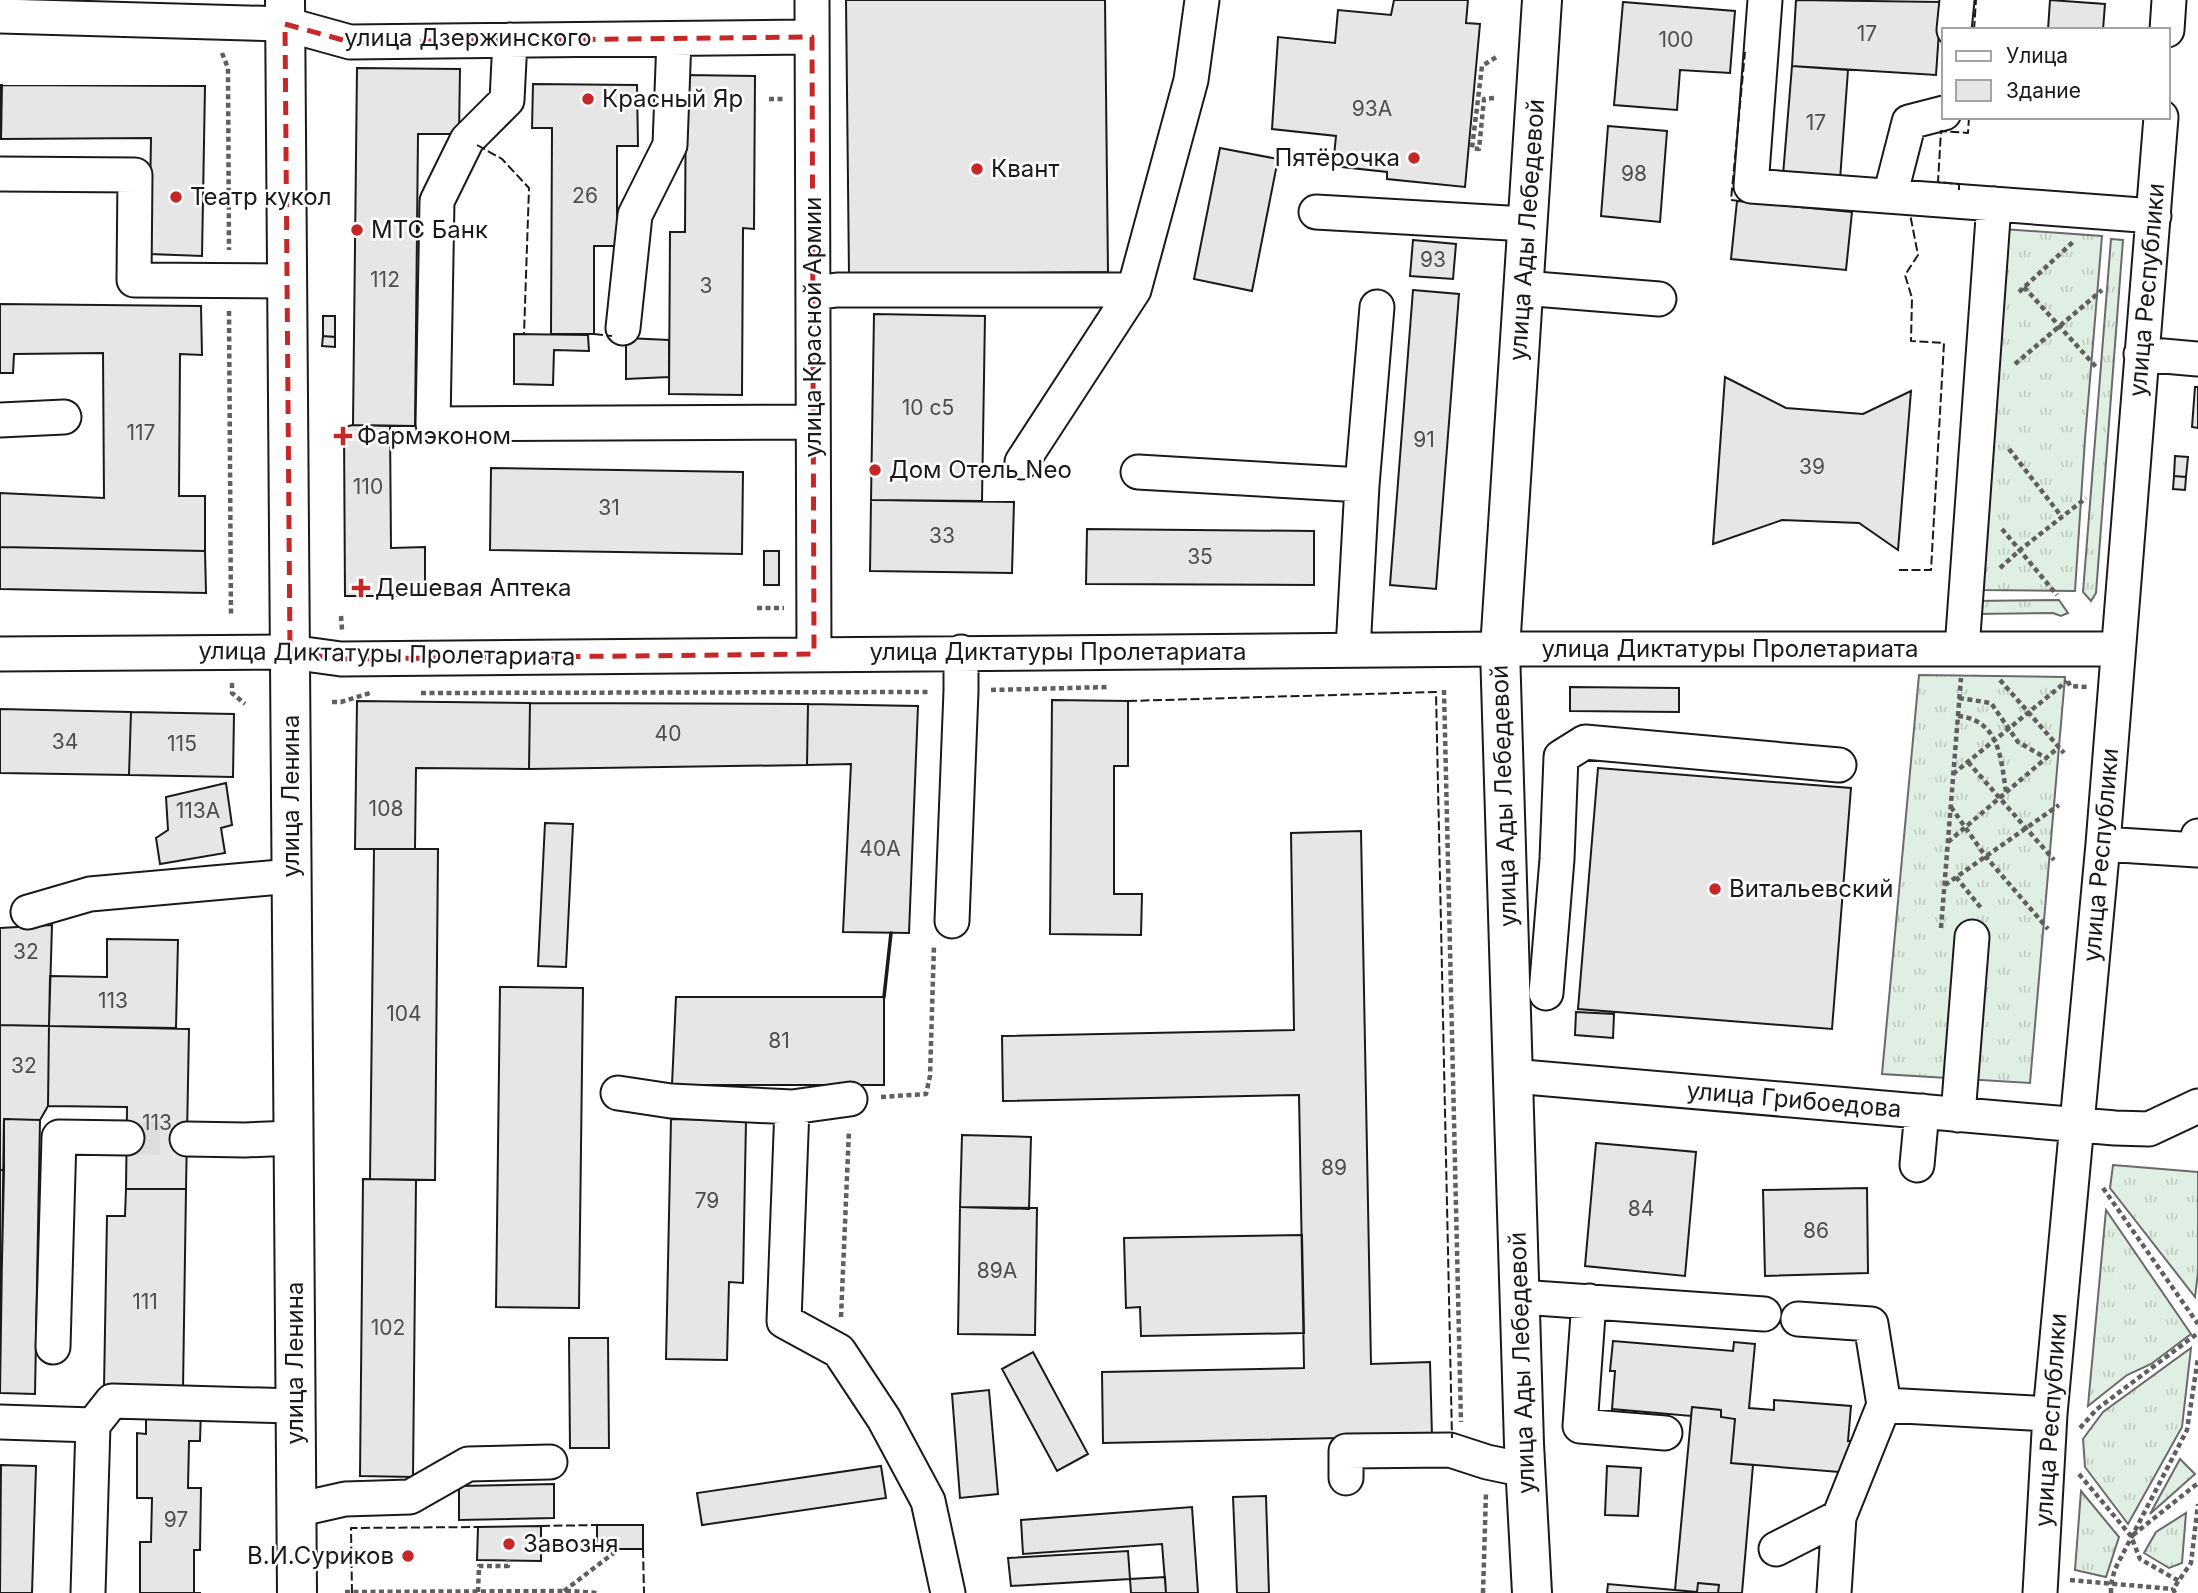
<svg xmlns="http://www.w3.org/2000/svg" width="2198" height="1593" viewBox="0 0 2198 1593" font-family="Inter,sans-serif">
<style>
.grass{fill:url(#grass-tufts);stroke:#6a6a6a;stroke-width:2}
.building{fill:#e6e6e6;stroke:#1a1a1a;stroke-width:2}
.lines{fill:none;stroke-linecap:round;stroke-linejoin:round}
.minor-tunnel{stroke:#ddd;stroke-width:33;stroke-dasharray:33 17;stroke-linecap:butt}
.minor-casing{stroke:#1a1a1a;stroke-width:37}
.major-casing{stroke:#1a1a1a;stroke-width:42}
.path{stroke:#5f5f5f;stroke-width:4.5;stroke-dasharray:5 3.5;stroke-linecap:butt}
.minor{stroke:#fff;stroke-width:33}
.major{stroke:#fff;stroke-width:38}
.fence{stroke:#1a1a1a;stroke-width:2;stroke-dasharray:9 3.5;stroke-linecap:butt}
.wall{stroke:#1a1a1a;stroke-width:3.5}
.marked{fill:none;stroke:#c62828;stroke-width:5;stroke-dasharray:14 9;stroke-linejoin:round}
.poi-dot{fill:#c62828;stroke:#fff;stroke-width:2.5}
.labels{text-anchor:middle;stroke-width:5;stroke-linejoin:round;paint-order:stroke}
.number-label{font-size:21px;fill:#4d4d4d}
.street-label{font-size:24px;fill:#1a1a1a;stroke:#fff}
.poi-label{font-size:24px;fill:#1a1a1a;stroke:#fff;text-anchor:start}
</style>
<defs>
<pattern id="grass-tufts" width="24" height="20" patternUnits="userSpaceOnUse" patternTransform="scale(1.75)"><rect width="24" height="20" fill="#e0efe3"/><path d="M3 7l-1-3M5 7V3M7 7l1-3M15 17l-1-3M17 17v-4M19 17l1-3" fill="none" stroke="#c0ccc2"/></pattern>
</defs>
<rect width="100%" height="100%" fill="#fff"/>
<path class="grass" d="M2003 229 2102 236 2085 439 2075 591 1979 590 1983 586Z
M2111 239 2123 240 2096 593 2091 601 2083 592Z
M2059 600 2068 613 2061 616 2053 613 1974 614 1975 601Z
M1919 675 2065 677 2030 1083 1882 1074Z
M2113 1165 2198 1172V1272L2195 1297 2110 1188Z
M2106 1210 2191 1334 2151 1364 2127 1375 2088 1406Z
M2191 1348 2182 1427 2128 1524 2085 1467 2083 1439 2103 1412Z
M2180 1459 2195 1474 2150 1514Z
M2081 1491 2119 1537 2106 1577 2075 1570Z
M2186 1513 2182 1563 2169 1568 2144 1553 2156 1532Z"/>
<path class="building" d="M846 0H1105L1108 272 849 275Z
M1394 0H1468L1466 23 1480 24 1465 187 1387 179V172L1333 166 1336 136 1272 129 1278 37 1335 43 1338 10 1391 15Z
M1796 0 1941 2 1936 75 1792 66Z
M2050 0 2105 4 2103 30H2048Z
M1623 2 1735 11 1730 73 1680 70 1677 110 1614 105Z
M1792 66 1848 70 1840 180 1783 175Z
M357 68 460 69 459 134H418L415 426 353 425Z
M686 75 755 76 754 229 743 228 742 395 669 394 670 232H685Z
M533 84 637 85 638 146H617V246H594V334H551L552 128H532Z
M0 85H2L1 139H0Z
M2 85 205 86 202 256 149 254 151 138 1 139Z
M1608 126 1667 131 1660 222 1601 216Z
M1220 148 1278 159 1252 291 1194 279Z
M1737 201 1852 212 1846 270 1731 259Z
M1413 240 1456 244 1453 279 1410 276Z
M1413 290 1459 294 1436 589 1390 585Z
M0 304 201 306 202 355 180 354 179 496H205V551L0 547V493L104 498 103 353 14 354 13 373H0Z
M874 314 985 316 982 501 871 500Z
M323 316H335V337L323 336Z
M514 334 588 335 589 351 554 350 553 385 514 384Z
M323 336 335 337V347L322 346Z
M626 338 669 340V377L626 379Z
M1725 377 1786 408 1863 414 1911 391 1898 550 1859 523 1782 520 1713 544Z
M2195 387H2198V428L2192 427Z
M353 425 390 426 391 548 425 547V596H345L344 427Z
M2175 456 2188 457 2186 477 2174 476Z
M491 468 743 472 742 554 490 550Z
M2174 476 2186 477 2185 490 2173 489Z
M871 500 1014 502 1012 573 870 571Z
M1087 529 1314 531V585L1086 584Z
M0 547 205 551 206 593 0 589Z
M764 551H779V585H764Z
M1570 687 1679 688V712L1570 711Z
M1052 700 1128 701V766H1114V894H1142L1141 935 1050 934Z
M357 701 530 703 529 769 416 768 415 849H355Z
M530 703 808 704 807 765 529 769Z
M808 704 918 706 909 933 843 932 851 764 807 765Z
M0 709 131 712 129 775 0 773Z
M131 712 234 714 233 777 129 775Z
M1598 768 1851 788 1832 1029 1578 1009Z
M226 783 232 825 221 828 225 853 160 864 156 838 168 830 166 797Z
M545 823 573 824 566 967 538 966Z
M1361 831 1371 1364 1430 1362 1432 1436 1103 1443 1102 1372 1304 1368 1299 1095 1003 1101 1002 1036 1294 1030 1291 833Z
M374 849H438L435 1180 370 1179Z
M52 925 49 1026 0 1025V928Z
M107 939 178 940 176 1028 49 1026 50 976 107 977Z
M500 987 583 988 579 1308 496 1307Z
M676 997H884V1085H672Z
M1576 1012 1614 1014 1613 1038 1575 1035Z
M0 1025 49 1026 48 1106 40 1120 4 1119V1170H0Z
M49 1026 189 1029 186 1189H126L127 1107 48 1106Z
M4 1119 40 1120 35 1394 0 1393Z
M671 1119 746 1120 743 1283 729 1282 727 1360 666 1359Z
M962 1135 1031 1137 1029 1209 960 1207Z
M1596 1143 1696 1152 1685 1276 1585 1266Z
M0 1170H4L0 1351Z
M363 1179 416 1180 413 1477 360 1476Z
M1867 1188 1868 1273 1765 1276 1763 1190Z
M126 1189H186L183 1389 104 1388 107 1216H125Z
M960 1207 1037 1208 1035 1335 958 1334Z
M1302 1235 1304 1333 1141 1336 1140 1307 1126 1308 1124 1238Z
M569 1338H608L609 1448H570Z
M1613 1341 1733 1351 1734 1342 1755 1344 1749 1408 1774 1410V1400L1851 1406 1848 1441H1854L1851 1473 1731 1463 1735 1419 1721 1417V1410L1692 1407 1691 1416 1612 1409 1615 1371H1610Z
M1033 1352 1088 1454 1057 1471 1002 1369Z
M989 1390 998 1494 960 1498 952 1394Z
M1692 1407 1721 1410V1417L1735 1419 1731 1463 1753 1465 1742 1593H1718L1719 1585 1698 1583 1697 1592 1675 1590Z
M146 1408H201L200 1441H189L188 1488H201L200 1550H194V1593H201H140V1542H151L152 1498H137V1433L146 1434Z
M1 1465 36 1466 32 1593H0Z
M881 1466 886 1498 702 1525 697 1493Z
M1607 1466 1641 1468 1638 1516 1605 1515Z
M554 1484V1518L459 1520V1486Z
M1266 1496 1269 1593H1237L1233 1497Z
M1192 1507 1198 1593H1166L1162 1544 1023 1554 1021 1520Z
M597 1525H643V1549H597Z
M541 1526V1561L477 1560 478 1527Z
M1128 1551 1130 1579 1011 1586 1008 1558Z
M1165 1577 1166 1593H1131L1130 1579Z
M1698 1583 1719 1585 1718 1593H1607L1608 1584 1697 1592Z"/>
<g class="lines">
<path class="minor-tunnel" d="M127 1138 187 1139"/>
<defs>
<path id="minor" d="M812 0 814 654
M1765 0 1751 186 2154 216
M0 16 285 24 350 42 812 37
M1954 30 1957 0
M2167 30 2169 0
M510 40 507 100 467 140 437 201 433 424 813 422
M0 174 135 175 134 280 287 281
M1890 196 1909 122 1944 113
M1316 212 1527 224
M1523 288 1659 299
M813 293 837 290H1134
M623 328 635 215 670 145 674 39
M2141 354 2198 359
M0 420 64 417
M1022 462 1134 290 1191 80 1202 0
M1138 472 1362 485
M1962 649 1994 204
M1353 650 1362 485 1377 307
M0 654 290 652 341 659 1500 649H2117
M2103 844 2197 850 2198 836
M28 912 90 894 291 876
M952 921 961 691V652
M1546 993 1557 859 1561 757 1585 742 1839 765
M1513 1076 2115 1128 2149 1129 2198 1106
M618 1093 671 1101 792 1107 850 1099
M792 1107 784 1321 839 1351 884 1419 928 1501 948 1593
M1958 1115 1972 937
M187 1139 245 1140 293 1138
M1917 1165 1922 1111
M1520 1297 1764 1314
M1589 1301 1580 1426 1665 1433
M1798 1319 1871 1324 1884 1405
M53 1347 59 1137 127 1138
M0 1422 93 1425
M1346 1478V1451L1450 1450 1487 1462 1525 1470
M296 1510 345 1499 410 1497 468 1464 550 1462
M1776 1549 1839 1517
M88 1593 93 1425 112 1401 295 1406
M1834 1593 1839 1517 1884 1405 2050 1414
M2040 1593 2050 1414 2103 844 2161 117"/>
<path id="major" d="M285 0 297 1593
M1532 1593 1524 1444 1500 649 1542 0"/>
</defs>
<use href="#minor" class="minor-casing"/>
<use href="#major" class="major-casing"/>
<path class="path" d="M222 53 228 68 229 250
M1494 98 1484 99 1479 149 1472 148 1482 66 1498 56
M769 99H784
M2024 287 2097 368
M2019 292 2074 241
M229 311 231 616
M2015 364 2102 290
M2009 449 2062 517
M2002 529 2057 595
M2000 568 2020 550 2086 498
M757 608H784
M341 616 342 630
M2000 680 2064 753
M2068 681 2070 686 2087 687
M232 683V693L245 704
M991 690 1108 687
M1444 690 1461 1422
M421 693 930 692
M1959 698 1991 703 2018 742 2046 758
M332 702H341L370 693
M1958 716C2000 720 2001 760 2006 792
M1968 762 2054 860
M1953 774 2067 681
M1951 807 1986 857 2048 929
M1948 842 2059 747
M1956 877 1981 908
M1945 885 2059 805
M1941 928 1961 678
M881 1097 926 1094 930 1076 934 945
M2103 1188 2198 1324
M841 1317 849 1130
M2080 1428 2097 1409 2198 1333
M2079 1474 2131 1536 2140 1559 2179 1581
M2133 1535 2198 1483
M2070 1580 2173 1589
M564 1591 615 1552
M345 1592 571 1591 598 1593
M478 1592 479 1566H508V1560
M1483 1593 1486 1492
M2111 1593V1584L2115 1569 2187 1430 2198 1358
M2175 1593 2173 1589 2191 1563 2198 1504"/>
<use href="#minor" class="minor"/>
<use href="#major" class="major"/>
<path class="fence" d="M1974 30 1976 0
M477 145 502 159 529 188 524 334
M1959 190V184L1938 182 1941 131 1968 133 1969 117
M1740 201 1731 200 1745 52
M594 334 612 336
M1899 570H1931L1944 343 1911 341 1912 298 1905 275 1918 255 1910 214
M1128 701 1436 692 1452 1438
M541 1526 597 1525
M643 1549 644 1593
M352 1593 351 1528 478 1527"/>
<path class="wall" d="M884 997 891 933"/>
</g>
<path class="marked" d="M285 24 350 42 812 37 814 654 341 659 290 652Z"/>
<g class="poi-dot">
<circle cx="588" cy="99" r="7"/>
<circle cx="1414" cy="158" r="7"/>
<circle cx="977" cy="169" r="7"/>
<circle cx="176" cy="197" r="7"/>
<circle cx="357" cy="230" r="7"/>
<path d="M339.5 425.5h7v7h7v7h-7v7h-7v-7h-7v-7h7z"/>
<circle cx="875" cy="470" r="7"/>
<path d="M357.5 577.5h7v7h7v7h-7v7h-7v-7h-7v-7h7z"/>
<circle cx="1715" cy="889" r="7"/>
<circle cx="509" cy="1544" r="7"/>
<circle cx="408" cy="1556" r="7"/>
</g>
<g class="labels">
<g class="number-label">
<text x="1867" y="41">17</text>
<text x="1676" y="47">100</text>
<text x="1372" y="116">93А</text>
<text x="1816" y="130">17</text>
<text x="1634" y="181">98</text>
<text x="585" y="203">26</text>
<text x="1433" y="267">93</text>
<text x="385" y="287">112</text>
<text x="706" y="293">3</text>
<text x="928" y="415">10 с5</text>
<text x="141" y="440">117</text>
<text x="1424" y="447">91</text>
<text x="1812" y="474">39</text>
<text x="368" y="494">110</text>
<text x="609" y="515">31</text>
<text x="942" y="543">33</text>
<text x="1200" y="564">35</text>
<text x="668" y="741">40</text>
<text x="65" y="749">34</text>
<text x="182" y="751">115</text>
<text x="386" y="816">108</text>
<text x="198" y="818">113А</text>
<text x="880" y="856">40А</text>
<text x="26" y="959">32</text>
<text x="113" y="1008">113</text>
<text x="404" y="1021">104</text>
<text x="779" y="1048">81</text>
<text x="24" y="1073">32</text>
<text x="157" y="1130">113</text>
<text x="1334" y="1175">89</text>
<text x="707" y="1208">79</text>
<text x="1641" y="1216">84</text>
<text x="1816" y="1238">86</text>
<text x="997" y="1278">89А</text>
<text x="145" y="1309">111</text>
<text x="388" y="1335">102</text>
<text x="176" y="1527">97</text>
</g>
<g class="street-label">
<text x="468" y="46">улица Дзержинского</text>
<text transform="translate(1527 230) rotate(-86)" y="8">улица Ады Лебедевой</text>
<text transform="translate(2147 290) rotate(-85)" y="8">улица Республики</text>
<text transform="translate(813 327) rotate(-90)" y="8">улица Красной Армии</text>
<text x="1730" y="657">улица Диктатуры Пролетариата</text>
<text x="1058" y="660">улица Диктатуры Пролетариата</text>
<text transform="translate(387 654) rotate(1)" y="8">улица Диктатуры Пролетариата</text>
<text transform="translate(291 796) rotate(-90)" y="8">улица Ленина</text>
<text transform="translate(1504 796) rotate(-92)" y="8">улица Ады Лебедевой</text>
<text transform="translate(2101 855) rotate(-85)" y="8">улица Республики</text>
<text transform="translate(1794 1100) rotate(5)" y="8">улица Грибоедова</text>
<text transform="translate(295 1363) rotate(-90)" y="8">улица Ленина</text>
<text transform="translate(1522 1363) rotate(-92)" y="8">улица Ады Лебедевой</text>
<text transform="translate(2051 1420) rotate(-86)" y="8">улица Республики</text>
</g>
<g class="poi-label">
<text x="602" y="107">Красный Яр</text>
<text x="1400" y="166" text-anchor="end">Пятёрочка</text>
<text x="991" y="177">Квант</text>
<text x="190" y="205">Театр кукол</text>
<text x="371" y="238">МТС Банк</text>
<text x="357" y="444">Фармэконом</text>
<text x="889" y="478">Дом Отель Neo</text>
<text x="375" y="596">Дешевая Аптека</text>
<text x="1729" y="897">Витальевский</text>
<text x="523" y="1552">Завозня</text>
<text x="394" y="1564" text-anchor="end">В.И.Суриков</text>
</g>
</g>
<rect x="1942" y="28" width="228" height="91" fill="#ffffff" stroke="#a3a3a3" stroke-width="2"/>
<rect x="1956" y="51" width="35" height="10" fill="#ffffff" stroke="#a3a3a3" stroke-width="2"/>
<text x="2006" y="63" font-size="21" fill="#1a1a1a">Улица</text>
<rect x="1956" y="80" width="35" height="21" fill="#e6e6e6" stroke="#a3a3a3" stroke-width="2"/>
<text x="2006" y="98" font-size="21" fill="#1a1a1a">Здание</text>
</svg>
